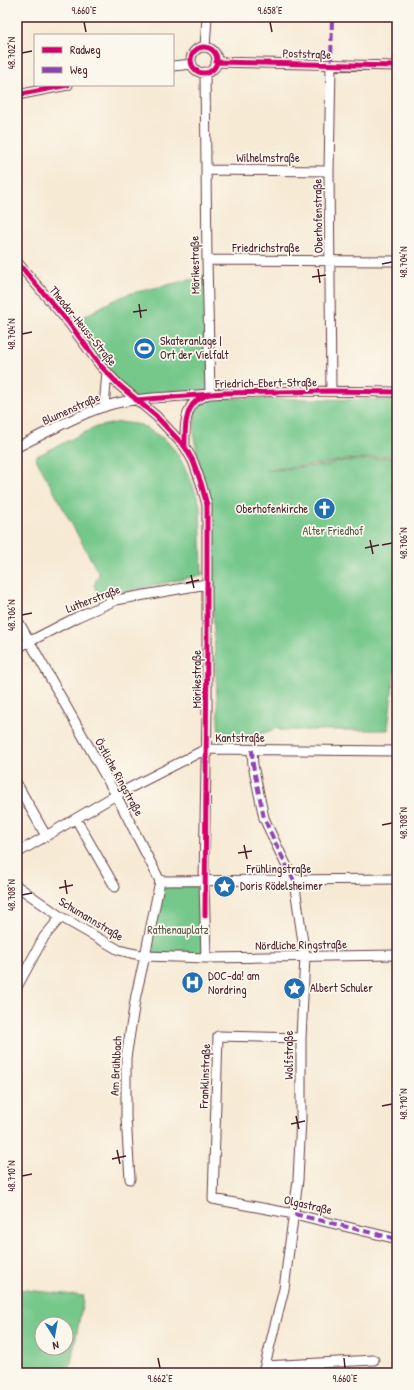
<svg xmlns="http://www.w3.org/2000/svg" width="414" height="1390" viewBox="0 0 414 1390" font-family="'Patrick Hand',sans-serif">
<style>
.green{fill:#75c78a;stroke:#60735a;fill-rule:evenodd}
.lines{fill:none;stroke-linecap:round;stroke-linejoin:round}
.minor-casing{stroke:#643d44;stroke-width:11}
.minor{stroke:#fff;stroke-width:9}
.quiet{stroke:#8e44ad;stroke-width:4;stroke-dasharray:8 4;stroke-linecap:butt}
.cycleway-casing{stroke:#fbf7ec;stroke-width:8}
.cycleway{stroke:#d6006c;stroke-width:5}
.ticks{fill:none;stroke:#4a1f2b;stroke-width:1.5}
.labels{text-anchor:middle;stroke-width:3.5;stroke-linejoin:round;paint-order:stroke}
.street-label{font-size:12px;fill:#4a1f2b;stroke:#fbf7ec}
.poi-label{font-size:12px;fill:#4a1f2b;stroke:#fbf7ec;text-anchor:start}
.park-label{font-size:12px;fill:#595a4c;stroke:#fbf7ec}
.neatline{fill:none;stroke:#4a1f2b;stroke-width:1.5}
.ticks-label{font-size:10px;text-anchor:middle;fill:#4a1f2b}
</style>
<rect width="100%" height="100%" fill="#fbf7ec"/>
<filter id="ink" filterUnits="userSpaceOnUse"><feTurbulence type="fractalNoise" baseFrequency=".025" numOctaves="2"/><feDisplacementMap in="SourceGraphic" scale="8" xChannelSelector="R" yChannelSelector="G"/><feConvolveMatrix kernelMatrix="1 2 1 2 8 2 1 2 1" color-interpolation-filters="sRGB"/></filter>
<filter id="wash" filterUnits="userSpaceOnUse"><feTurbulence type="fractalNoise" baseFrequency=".012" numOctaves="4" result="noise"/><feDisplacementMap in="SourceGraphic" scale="16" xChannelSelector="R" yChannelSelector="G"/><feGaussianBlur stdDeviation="0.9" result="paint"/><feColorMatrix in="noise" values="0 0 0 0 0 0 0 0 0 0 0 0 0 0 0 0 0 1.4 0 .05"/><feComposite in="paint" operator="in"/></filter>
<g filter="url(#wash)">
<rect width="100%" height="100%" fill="#f7ead5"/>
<path class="green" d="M202 277 208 295 210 394 136 400 74 331 75 322 106 304 128 294Z
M222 398 397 400V455L335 461 329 463 266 470 267 471 328 465 335 462 397 457V643L388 730H279L278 728 247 739 219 740 208 503 194 438 195 410 208 399Z
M120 422 141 425 166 440 177 453 190 478 200 505 202 575 99 597 94 585 99 574 35 457 96 427Z
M162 885 200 886 203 954H149Z
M17 1289 84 1296 69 1373H17ZM42 1324H66V1348H42Z"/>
</g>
<g filter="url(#ink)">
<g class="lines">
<defs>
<path id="minor" d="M205 47 207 17
M191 60a13 13 0 1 1 26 0a13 13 0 1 1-26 0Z
M216 62 397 66
M331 65 329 171 331 391
M173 66 192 64
M205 72 207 260 210 394
M17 95 68 85
M206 170 329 171
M207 260 397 261
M17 262 69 323 100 365 119 385 156 416 185 447 193 461 201 483 207 505V709L204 881 206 958
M104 407 107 372
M17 447C48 432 80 413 113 404 136 398 160 398 182 396 254 390 326 391 397 392
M185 447C185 433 184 417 192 405 195 400 201 398 205 396
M17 619 116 795 160 881 145 956 136 995 126 1058V1117L130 1179
M17 648 77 617 116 600 207 584
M252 750 253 765 264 818 274 840 294 881 305 956 301 1038V1118L298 1180 284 1289 263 1373
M17 784 46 836
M76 819 115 887
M17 853 116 795 206 749 397 751
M160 881 397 879
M17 886 61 917 119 950 131 953 145 956 206 958 397 955
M17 987 44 937 61 917
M301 1038 218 1036 213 1199 294 1214 397 1239
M265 1366 374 1360"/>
</defs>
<use href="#minor" class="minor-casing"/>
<use href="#minor" class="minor"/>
<path class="quiet" d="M331 65 332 17
M252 750 253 765 264 818 274 840 294 881
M294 1214 397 1239"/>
<defs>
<path id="cycleway" d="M191 60a13 13 0 1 1 26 0a13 13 0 1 1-26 0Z
M216 62 397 66
M17 95 68 85
M17 262 69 323 100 365 119 385 156 416 185 447 193 461 201 483 207 505V636L205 916
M136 400 224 393 331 391 397 392
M185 447C185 433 184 411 196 401 199 399 203 397 207 395"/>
</defs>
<use href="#cycleway" class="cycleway-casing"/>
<use href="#cycleway" class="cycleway"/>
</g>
</g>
<path class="ticks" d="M84 22 86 32M270 22 272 32M22 53 32 51M382 264 392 262M318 269 320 283M312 277 326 275M139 304 141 318M133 312 147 310M22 334 32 332M370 540 373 554M382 545 392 543M365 548 379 545M191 575 194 588M186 583 199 580M22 615 32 613M382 825 392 823M244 845 247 859M238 853 252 851M65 880 67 894M59 888 73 885M22 895 32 893M382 1106 392 1104M296 1116 299 1129M291 1124 305 1121M117 1150 120 1164M112 1159 126 1156M22 1176 32 1174M158 1358 160 1368M344 1358 345 1368"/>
<defs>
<symbol id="stadium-disc" viewBox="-11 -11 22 22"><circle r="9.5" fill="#1f6fb2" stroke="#fbf7ec"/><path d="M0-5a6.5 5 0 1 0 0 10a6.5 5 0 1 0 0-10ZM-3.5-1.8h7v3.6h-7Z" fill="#fff"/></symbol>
<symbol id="church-disc" viewBox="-11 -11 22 22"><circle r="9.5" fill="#1f6fb2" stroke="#fbf7ec"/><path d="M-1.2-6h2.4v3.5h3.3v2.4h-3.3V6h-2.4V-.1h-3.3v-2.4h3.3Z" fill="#fff"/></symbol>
<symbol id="sight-disc" viewBox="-11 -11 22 22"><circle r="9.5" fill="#1f6fb2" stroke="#fbf7ec"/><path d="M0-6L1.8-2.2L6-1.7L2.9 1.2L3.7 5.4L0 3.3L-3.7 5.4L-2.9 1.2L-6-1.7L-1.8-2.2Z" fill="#fff"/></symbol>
<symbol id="hospital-disc" viewBox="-11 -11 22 22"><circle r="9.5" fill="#1f6fb2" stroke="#fbf7ec"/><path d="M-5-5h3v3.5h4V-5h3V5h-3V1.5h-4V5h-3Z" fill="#fff"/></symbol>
</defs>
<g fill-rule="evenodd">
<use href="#stadium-disc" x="132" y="336" width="25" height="25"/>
<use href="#church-disc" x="312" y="496" width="25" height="25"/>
<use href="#sight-disc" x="212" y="874" width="25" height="25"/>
<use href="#hospital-disc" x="180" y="970" width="25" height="25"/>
<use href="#sight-disc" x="282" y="976" width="25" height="25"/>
</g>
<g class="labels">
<g class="street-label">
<text transform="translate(307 54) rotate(2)" y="4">Poststraße</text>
<text x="268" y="162">Wilhelmstraße</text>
<text transform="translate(318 216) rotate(-91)" y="4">Oberhofenstraße</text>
<text x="266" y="252">Friedrichstraße</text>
<text transform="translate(195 265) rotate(-91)" y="4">Mörikestraße</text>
<text transform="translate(83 326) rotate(51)" y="4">Theodor-Heuss-Straße</text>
<text transform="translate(266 383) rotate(-1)" y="4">Friedrich-Ebert-Straße</text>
<text transform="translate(71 409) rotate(-24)" y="4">Blumenstraße</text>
<text transform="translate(93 599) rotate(-21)" y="4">Lutherstraße</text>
<text transform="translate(197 679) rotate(-90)" y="4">Mörikestraße</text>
<text x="240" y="742">Kantstraße</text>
<text transform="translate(119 777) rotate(61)" y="4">Östliche Ringstraße</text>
<text x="279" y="873">Frühlingstraße</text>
<text transform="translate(91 919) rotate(31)" y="4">Schumannstraße</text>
<text transform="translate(301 945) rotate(-1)" y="4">Nördliche Ringstraße</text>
<text transform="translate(289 1055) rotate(-90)" y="4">Wolfstraße</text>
<text transform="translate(116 1066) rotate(-87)" y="4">Am Brühlbach</text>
<text transform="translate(205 1076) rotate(-88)" y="4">Franklinstraße</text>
<text transform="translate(308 1205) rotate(13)" y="4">Olgastraße</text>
</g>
<g class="poi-label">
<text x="160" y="345">Skateranlage |<tspan x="160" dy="14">Ort der Vielfalt</tspan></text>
<text x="308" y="513" text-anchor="end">Oberhofenkirche</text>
<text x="240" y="890">Doris Rödelsheimer</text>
<text x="208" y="980">DOC-da! am<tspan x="208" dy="14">Nordring</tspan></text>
<text x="310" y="992">Albert Schuler</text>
</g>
<g class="park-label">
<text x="333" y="535">Alter Friedhof</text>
<text x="178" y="934">Rathenauplatz</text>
</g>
</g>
<rect width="414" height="1390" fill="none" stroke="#fbf7ec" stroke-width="44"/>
<rect x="34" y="34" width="140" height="52" fill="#fbf7ec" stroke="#b4a19f"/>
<rect x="42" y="47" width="20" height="6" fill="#d6006c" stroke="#b4a19f"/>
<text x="70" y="54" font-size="12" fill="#4a1f2b">Radweg</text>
<rect x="42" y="67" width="20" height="6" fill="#8e44ad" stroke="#b4a19f"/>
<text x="70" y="74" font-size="12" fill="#4a1f2b">Weg</text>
<g transform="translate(54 1336) rotate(169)"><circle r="19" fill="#fbf7ec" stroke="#b4a19f"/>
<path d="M0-3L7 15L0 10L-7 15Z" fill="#1f6fb2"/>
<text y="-6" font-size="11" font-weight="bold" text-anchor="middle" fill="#4a1f2b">N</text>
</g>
<rect x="22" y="22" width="370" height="1346" class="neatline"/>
<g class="ticks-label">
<text x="84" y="14">9.660°E</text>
<text x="270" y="14">9.658°E</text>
<text transform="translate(11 53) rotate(-90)" y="4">48.702°N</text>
<text transform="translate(403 262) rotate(-90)" y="4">48.704°N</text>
<text transform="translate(11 334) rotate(-90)" y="4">48.704°N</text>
<text transform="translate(403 543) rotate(-90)" y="4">48.706°N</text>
<text transform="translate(11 615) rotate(-90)" y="4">48.706°N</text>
<text transform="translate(403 823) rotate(-90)" y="4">48.708°N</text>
<text transform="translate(11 895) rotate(-90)" y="4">48.708°N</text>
<text transform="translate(403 1104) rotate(-90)" y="4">48.710°N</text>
<text transform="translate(11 1176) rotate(-90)" y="4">48.710°N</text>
<text x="160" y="1382">9.662°E</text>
<text x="345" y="1382">9.660°E</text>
</g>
</svg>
